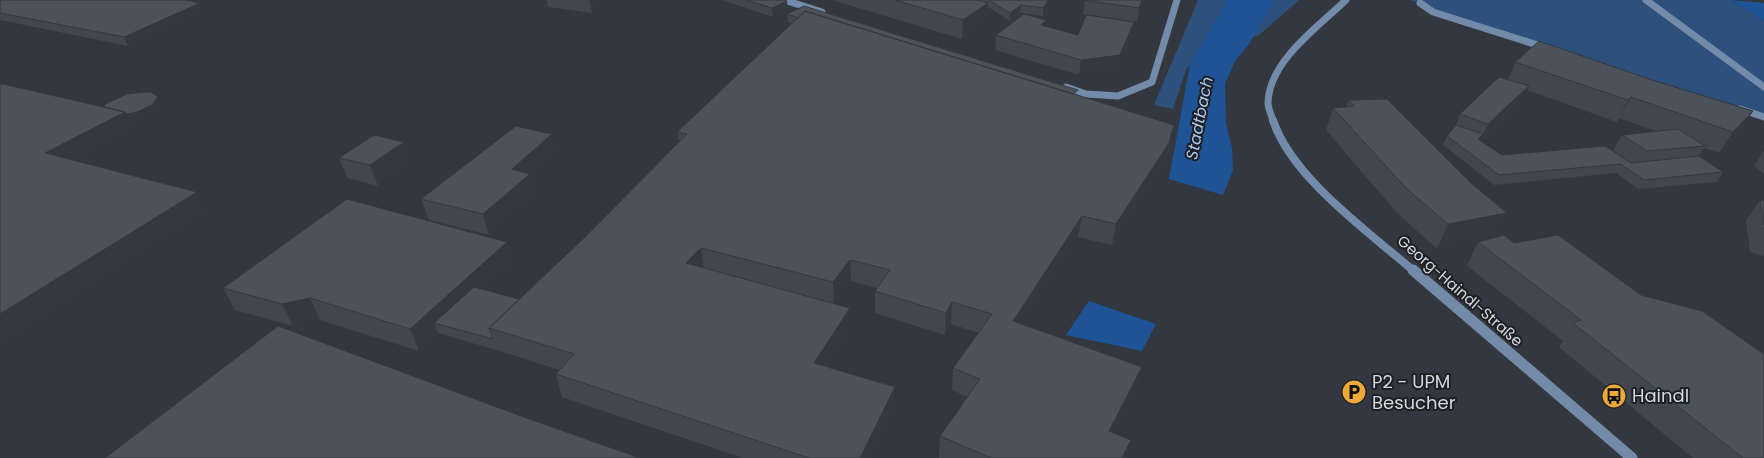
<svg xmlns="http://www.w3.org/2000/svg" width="1764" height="458" viewBox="0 0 1764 458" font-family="Poppins,sans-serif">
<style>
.green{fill:#2e507d}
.water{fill:#1e5395}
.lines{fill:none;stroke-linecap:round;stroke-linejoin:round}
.minor-far2{stroke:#738aa9;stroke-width:7}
.minor-far1{stroke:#738aa9;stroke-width:8}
.minor{stroke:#738aa9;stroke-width:11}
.wall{fill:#41474d;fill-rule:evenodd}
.shaded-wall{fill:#35393f}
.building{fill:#4c525a;stroke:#35393f}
.labels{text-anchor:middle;stroke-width:4;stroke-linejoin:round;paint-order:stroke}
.street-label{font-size:15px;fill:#d4d7dc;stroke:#1d1f23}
.water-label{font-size:16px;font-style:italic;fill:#afcbf0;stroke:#1d1f23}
.near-poi-label{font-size:18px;fill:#d4d7dc;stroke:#1d1f23;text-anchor:start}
</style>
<rect width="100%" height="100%" fill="#333840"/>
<path class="green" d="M1198 0H1299L1258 36 1206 40 1186 70 1173 109 1154 105Z
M1410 0H1730L1764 21V117L1433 12 1420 3Z"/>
<path class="water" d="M1228 0H1275L1249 44 1235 61 1225 84 1226 123 1232 148 1233 170 1223 195 1169 179 1190 64Z
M1730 0 1764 3V21Z
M1089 301 1156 324 1142 351 1066 335Z"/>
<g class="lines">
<path class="minor-far2" d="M784 0 822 12
M1646 0 1764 87
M1420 3 1433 12 1547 48
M1066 87 1086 94 1118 96 1152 82 1177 0
M1740 109 1764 117
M1273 121C1272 116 1268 109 1268 103 1269 61 1318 27 1346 0"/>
<path class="minor-far1" d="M1273 120C1291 177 1370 233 1415 272"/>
<path class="minor" d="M1413 270 1632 458"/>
</g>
<path class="wall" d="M0 0 200 3 203 10 128 46 0 20Z
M547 0H609L592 13 548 7Z
M722 0H784L788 9 773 17Z
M832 0H1047L1048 9 1043 16 1020 13 1010 21 988 7 987 22 962 39Z
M1085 0H1145L1137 22 1083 14Z
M787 14 1077 95 1170 145 1165 163 1112 245 1078 237 1022 324 1137 389 1114 433 1127 458H939L940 436 968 397 952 390 953 368 979 333 951 324 945 335 875 313V291L877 288 851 281 834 304 850 308V330L827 367 895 387V409L872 458H743L562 397 556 374 560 370 496 350 438 333 419 351 320 320 293 326 235 310 223 288 514 264 485 290 519 299 584 238 679 142 677 132 792 24 788 22Z
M1134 22 1131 37 1118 70 1079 75 995 50 996 35 1045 26 1078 35Z
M1515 62 1652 80 1753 111 1739 133 1719 153 1704 148 1698 156 1723 172 1717 182 1638 189 1616 173 1494 185 1443 145 1447 136 1456 125 1460 114 1508 79ZM1527 90 1617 122 1619 118 1656 131 1622 135 1613 151 1502 155 1481 141 1520 105Z
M1349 100 1471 183 1437 249 1397 213 1326 130 1333 108 1346 107Z
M552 134 557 154 531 177 536 195 489 235 429 220 421 199Z
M1764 150V174L1754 166Z
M339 158 411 162 378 186 347 178Z
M1760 200 1764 201V256L1750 252 1746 221Z
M1478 242 1514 243 1641 295 1764 458H1693L1559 347 1563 341 1467 266Z"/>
<path class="shaded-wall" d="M589 0H609L592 13Z
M1142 0H1145L1137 22 1139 8Z
M787 1 788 9 773 17 772 8Z
M1048 1V9L1043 16V8Z
M200 3 203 10 128 46 124 37Z
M988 3 987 22 962 39 963 20Z
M1021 5 1020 13 1010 21V13Z
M1046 20 1044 34 1041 25Z
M1134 22 1131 37 1118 70 1079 75 1081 60Z
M1529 86 1520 105 1473 148 1478 139 1483 134 1488 124Z
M158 97 162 106 157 114 141 121 132 123 136 131 57 173 45 153 125 112Z
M1631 97 1619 118 1617 122 1628 100Z
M1753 111 1739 133 1719 153 1733 132Z
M1174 125 1165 163 1112 245 1116 224Z
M552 134 557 154 531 177 536 195 489 235 483 214 512 169Z
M404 142 411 162 378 186 370 165Z
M197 192 208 213 0 347V314Z
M1507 213 1495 237 1437 249 1448 224Z
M1082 216 1078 237 1010 343 1013 321Z
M507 242 514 264 446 326 434 323 438 333 419 351 410 329Z
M701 248 704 270 686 263Z
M850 260 851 281 834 304 833 282Z
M310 298 320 320 293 326 282 304Z
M952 302 951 324 945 335 946 313Z
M850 308V330L815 386 814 363Z
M1142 367 1137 389 1104 454 1109 431Z
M895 387V409L872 458H860Z
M1131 440 1127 458H1122Z"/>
<path class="building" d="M0 0H186L200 3 124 37 0 13Z
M746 0H784L787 1 772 8Z
M895 0H977L988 3 963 20Z
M989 0H1047L1048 1 1043 8 1021 5 1010 13Z
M1084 0H1142L1139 8Z
M804 6 1078 90 1073 94 805 11 799 18 787 14Z
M805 11 1174 125 1169 143 1116 224 1082 216 1013 321 1142 367 1109 431 1131 440 1122 458H991L940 436 980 379 953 368 992 314 952 302 946 313 875 291 890 270 850 260 833 282 701 248 686 263 850 308 814 363 895 387 860 458H809L556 374 574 354 489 328 584 238 687 134 677 132Z
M1024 14 1046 20 1041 25 1078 35 1086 15 1134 22 1120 55 1081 60 996 35Z
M1539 41 1652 80 1753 111 1733 132 1631 97 1628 100 1515 62Z
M1499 77 1529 86 1488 124 1460 114Z
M3 84 125 112 45 153 197 192 0 314V85Z
M145 92H151L158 97 152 105 137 112 127 114 125 112 104 107 105 104 127 94Z
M1387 99 1471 183 1507 213 1448 224 1407 189 1333 108 1354 106 1349 100Z
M1456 125 1483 134 1478 139 1502 155 1605 146 1631 163 1699 156 1723 172 1644 180 1621 164 1499 175 1447 136Z
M516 126 552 134 512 169 530 174 483 214 421 199Z
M1678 129 1705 146 1647 151 1622 135Z
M374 135 404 142 370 165 339 158Z
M347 199 507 242 410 329 310 298 282 304 223 288Z
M1760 200 1764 201V225Z
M1504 235 1514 243 1558 235 1641 295 1702 311 1764 354V458H1743L1573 323 1581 320 1478 242Z
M474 287 519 299 489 328 493 339 434 323Z
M278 326 521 416 640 458H105Z"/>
<defs>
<symbol id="parking-disc" viewBox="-11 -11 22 22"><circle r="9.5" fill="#eba93a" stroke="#1d1f23"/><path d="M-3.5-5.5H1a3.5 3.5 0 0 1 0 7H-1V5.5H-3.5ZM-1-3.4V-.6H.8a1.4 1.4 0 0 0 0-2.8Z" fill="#111"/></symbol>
<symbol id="bus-disc" viewBox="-11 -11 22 22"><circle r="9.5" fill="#eba93a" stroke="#1d1f23"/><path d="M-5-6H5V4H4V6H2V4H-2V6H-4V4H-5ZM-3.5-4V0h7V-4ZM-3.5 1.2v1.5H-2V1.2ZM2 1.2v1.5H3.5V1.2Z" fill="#111"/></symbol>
</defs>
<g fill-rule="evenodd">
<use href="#parking-disc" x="1340" y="378" width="28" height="28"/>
<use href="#bus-disc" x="1600" y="382" width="28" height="28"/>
</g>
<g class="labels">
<g class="street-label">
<text transform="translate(1460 291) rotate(41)" y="5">Georg-Haindl-Straße</text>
</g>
<g class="water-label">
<text transform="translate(1199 118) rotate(-79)" y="6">Stadtbach</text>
</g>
<g class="near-poi-label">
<text x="1372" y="388">P2 - UPM<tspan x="1372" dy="21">Besucher</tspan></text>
<text x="1632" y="402">Haindl</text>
</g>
</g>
</svg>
